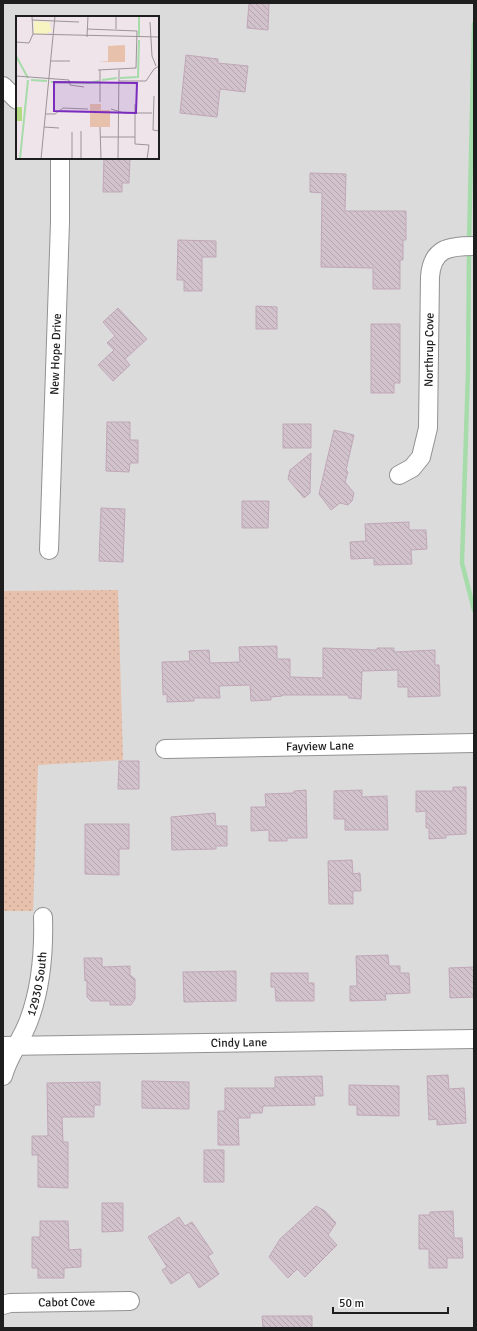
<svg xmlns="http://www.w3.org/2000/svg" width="477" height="1331" viewBox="0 0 477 1331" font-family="Signika,sans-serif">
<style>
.residential{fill:#dcdbdc;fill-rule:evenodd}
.grass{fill:url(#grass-dots)}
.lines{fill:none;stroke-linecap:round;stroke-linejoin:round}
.stream{stroke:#a6dbaa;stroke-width:4.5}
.building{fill:url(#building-back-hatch);stroke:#c0a7b8}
.minor-casing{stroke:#929292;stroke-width:20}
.minor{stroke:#fff;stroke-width:18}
.labels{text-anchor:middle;stroke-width:3;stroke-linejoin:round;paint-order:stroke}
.street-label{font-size:12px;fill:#1e1e1e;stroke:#fff}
.inset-river{fill:none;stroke:#a6dbaa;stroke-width:2}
.inset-road{fill:none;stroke:#9b9598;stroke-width:1}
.view{fill:#7b2cbf;fill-opacity:0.15;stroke:#7b2cbf;stroke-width:2}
.inset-edge{fill:none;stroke:#1e1e1e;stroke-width:2}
</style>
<defs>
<pattern id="grass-dots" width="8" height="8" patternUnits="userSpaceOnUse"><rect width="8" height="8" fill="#e7c1ab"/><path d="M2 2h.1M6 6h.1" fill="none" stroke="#c6a593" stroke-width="1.8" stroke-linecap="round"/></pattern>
<pattern id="building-back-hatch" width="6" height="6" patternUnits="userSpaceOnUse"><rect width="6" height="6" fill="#d1c2cc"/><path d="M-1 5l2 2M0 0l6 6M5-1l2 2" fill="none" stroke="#b3a6af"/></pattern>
</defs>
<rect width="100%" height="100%" fill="#eee4e9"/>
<path class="residential" d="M3 3H474V1328H3ZM17 17H158V158H17Z"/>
<path class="grass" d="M118 590 123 760 38 765 33 911H3V591Z"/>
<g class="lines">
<path class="stream" d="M469 242 474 24
M469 250 468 371 462 563 474 610"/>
</g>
<path class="building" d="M249 3H269L268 30 247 28Z
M186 55 218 59V63L248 66 245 92 220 89 217 117 180 113Z
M104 158H130L129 183H122V192H103Z
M310 173 346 174 345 211H406V240H403V260H400V289H373V268L321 267 322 193 310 192Z
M178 240 216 241V257H202V291H184V280H177Z
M256 306 277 307V329H256Z
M118 308 147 339 125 359 130 365 113 381 98 365 114 350 107 343 115 336 103 322Z
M371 324H400V383H394V393H371Z
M107 422H130V440H138V463H130L129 472 106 471Z
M283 424H311V448H283Z
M334 430 354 435 346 470 348 472 345 482 354 493 352 501 348 505 340 503 331 510 319 494Z
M311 453 310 493 304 498 288 479 290 470Z
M242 501H269L268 528H242Z
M101 508 125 509 123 562 99 561Z
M409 522V530H426L427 549 411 550 412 564 374 565V558L351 559 350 542 366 541 365 524Z
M277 646V659H290V677L323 678V648L377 650V648H394V652L435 650V665H439L440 696 408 697V687H398V670L362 671 361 699 349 698 348 695H282V696L271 697V700L251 701 250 685 219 686 220 698H194V701L167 702V694L163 695 162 662 190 661 189 651 209 650 210 663 240 662 239 647Z
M119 761H139V789H118Z
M453 787H466V834L446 835V838L429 839V828H426V811L416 812V791H453Z
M306 790 307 838H287V841H269V830L251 831V807H266L265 794 294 793V791Z
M362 790V797L387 796 388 830H345V819H334V791Z
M215 813 216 826H227V846H216V849L172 850 171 817Z
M85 824H129V849H119V875L85 874Z
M352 860 353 874 360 873 361 891H353V904H329L328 861Z
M388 955 389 966H400V973H409L410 993 385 994 386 1000 350 1001V986H357L356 956Z
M84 958H102V967L130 966V975L135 979V999L131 1005H110V1001H91L87 997V980L85 981Z
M474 967V997L450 998 449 968Z
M236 971V1001L184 1002 183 972Z
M271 973H308V983H314V1001H276L275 987H271Z
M448 1075 449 1089 464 1088 466 1123 437 1125V1119L429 1120 427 1076Z
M322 1076 323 1096H314L315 1105 263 1106 262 1113H250V1118H238L239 1145H218V1111H225V1088H275V1077Z
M142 1081 189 1082V1109L142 1108Z
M100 1082V1105H94V1117H62L63 1142H68V1188L38 1187V1155H32V1136H48L47 1083Z
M349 1085 399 1086V1116L357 1115V1105H349Z
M204 1150H224V1182H204Z
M102 1203H123V1231L102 1232Z
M316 1206 325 1211 336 1223 328 1235 337 1245 305 1277 297 1269 288 1278 269 1257 280 1239Z
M453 1211 454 1238H462L463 1258H447V1268H429V1249H419V1215H430V1212Z
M179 1217 185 1226 192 1222 213 1253 208 1256 219 1274 199 1288 189 1272 171 1284 162 1270 167 1267 148 1237Z
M40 1221H68L69 1250 81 1249V1267L64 1268V1278H38V1268H32V1237H40Z
M262 1316H312V1328H263Z"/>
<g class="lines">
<defs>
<g id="minor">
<path d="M3 86 17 100"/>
<path id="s1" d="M399 475 412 468 421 457 428 428 430 277C432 248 449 246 474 246"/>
<path id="s2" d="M49 550 60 222V158"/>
<path id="s3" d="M165 749 474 743"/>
<path id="s4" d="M3 1046 474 1039"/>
<path id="s5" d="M3 1076C8 1056 22 1040 29 1020 41 988 44 951 43 917"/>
<path id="s6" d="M3 1305 10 1303 130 1301"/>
</g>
</defs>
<use href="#minor" class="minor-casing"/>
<use href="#minor" class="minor"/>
</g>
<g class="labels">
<g class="street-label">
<text dy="4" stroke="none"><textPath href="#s1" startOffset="137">Northrup Cove</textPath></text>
<text dy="4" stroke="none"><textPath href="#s2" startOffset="196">New Hope Drive</textPath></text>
<text dy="4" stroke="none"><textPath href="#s3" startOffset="155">Fayview Lane</textPath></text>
<text dy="4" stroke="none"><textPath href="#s5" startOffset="99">12930 South</textPath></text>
<text dy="4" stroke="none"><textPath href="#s4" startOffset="236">Cindy Lane</textPath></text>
<text dy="4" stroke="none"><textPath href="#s6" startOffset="64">Cabot Cove</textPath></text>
</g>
</g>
<g transform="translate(16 16)">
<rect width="143" height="143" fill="#eee4e9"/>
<path d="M109 29V46H82L92 45V30ZM74 88H85V94H94V111H74Z" fill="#e7c1ab"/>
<path d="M18 5 33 6 36 16H32V19L18 18Z" fill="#f7f4c2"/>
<path d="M0 91H6V105H0Z" fill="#b3db84"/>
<path class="inset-river" d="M123 20V0M0 40 12 62M104 62 122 61 123 24M15 64 31 65M86 64 101 62M35 66 73 67 83 65M4 143 12 64"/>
<path class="inset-road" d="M16 4 63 6M134 6 136 40 140 50M71 13 121 15 120 52 82 54M100 13V0M17 18 143 21M71 21 72 0M0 26 13 27 17 18 16 0M35 45H54M84 54V86M0 60 53 64 54 69 68 71M103 65H130L138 53 143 50M138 80 137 114 143 115M119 88V128L133 129 131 143M95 93 108 97H136M30 98H39L47 92 72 93M28 111 43 112M84 111 85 143M84 121H119M25 143 39 0M56 143V116M65 143V115M102 143 103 54"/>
<path class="view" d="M38 66 121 67 120 97 38 95Z"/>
<rect width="143" height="143" class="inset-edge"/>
</g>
<rect width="477" height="1331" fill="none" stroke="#1e1e1e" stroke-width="8"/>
<path d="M333 1307v6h115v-6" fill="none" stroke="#1e1e1e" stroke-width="2"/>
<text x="339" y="1307" font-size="12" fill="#1e1e1e" stroke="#ffffff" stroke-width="3" paint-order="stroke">50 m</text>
</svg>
